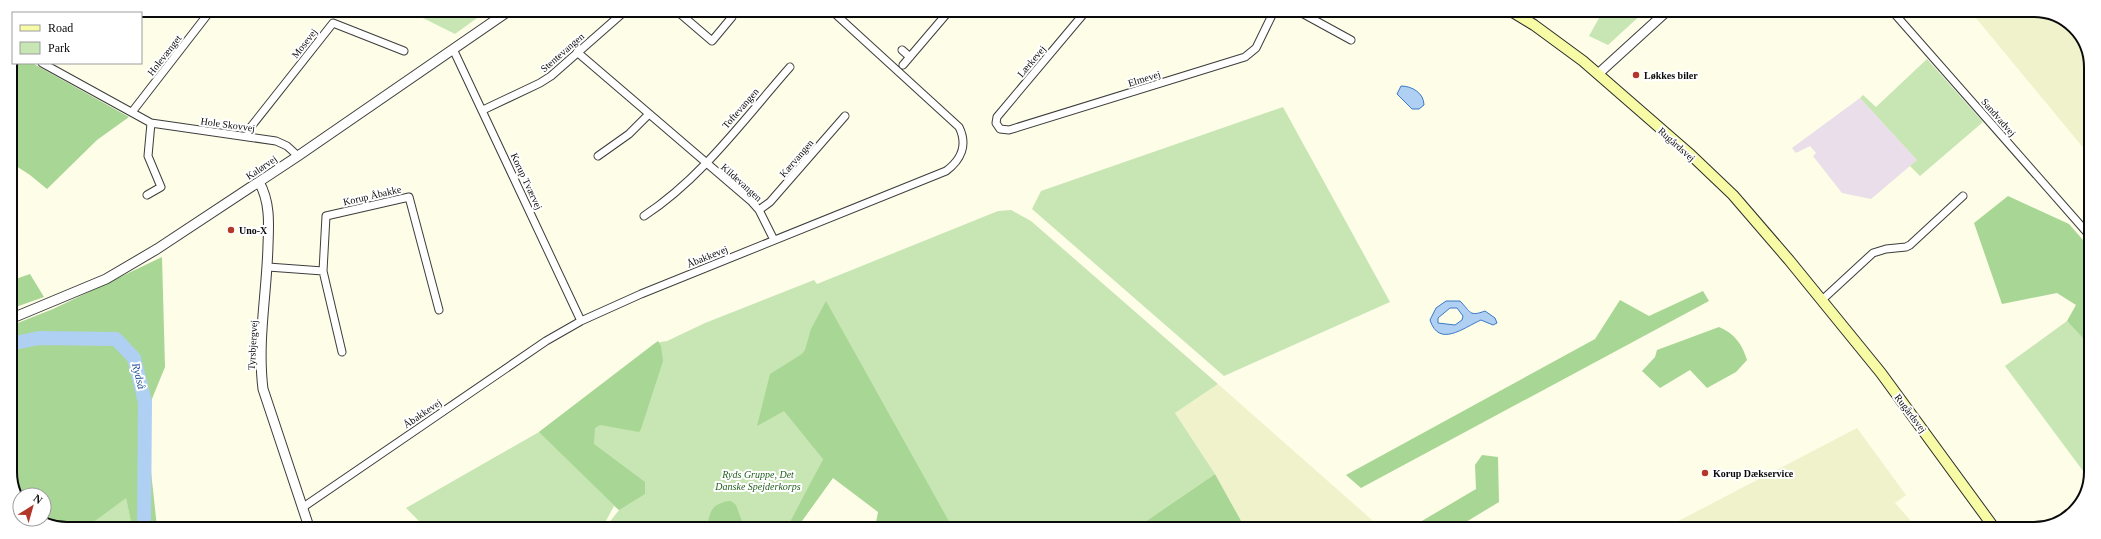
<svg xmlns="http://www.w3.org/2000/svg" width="2101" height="539" viewBox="0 0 2101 539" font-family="'Times New Roman',serif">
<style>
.industrial{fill:#e9dee9}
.farmland{fill:#eff2ca}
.green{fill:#c7e6b4}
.forest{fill:#a8d694}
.water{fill:#afd0f3;stroke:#3a79c6;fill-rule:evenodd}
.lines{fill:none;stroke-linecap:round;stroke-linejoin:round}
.river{stroke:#afd0f3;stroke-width:14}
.minor-casing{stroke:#3d3d3d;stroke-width:9}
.tertiary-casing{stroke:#3d3d3d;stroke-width:11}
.secondary-casing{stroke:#2c2c2c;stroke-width:12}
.minor{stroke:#fff;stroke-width:7}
.tertiary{stroke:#fff;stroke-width:9}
.secondary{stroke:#f8fba6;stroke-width:10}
.poi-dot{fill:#b33729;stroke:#fff;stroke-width:1.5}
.labels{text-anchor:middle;stroke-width:4;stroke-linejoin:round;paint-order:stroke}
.street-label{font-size:10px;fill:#0a0a0a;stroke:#fff}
.poi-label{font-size:10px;font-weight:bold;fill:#0a0a0a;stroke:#fff;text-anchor:start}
.park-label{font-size:10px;font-style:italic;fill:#225e1e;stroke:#fff}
.water-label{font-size:11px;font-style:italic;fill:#1a4d95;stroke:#fff}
.rim{fill:none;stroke:#0a0a0a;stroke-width:2}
</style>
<rect width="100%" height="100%" fill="#fefde8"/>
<path class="industrial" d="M1860 98 1917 160 1871 199 1842 193 1813 156 1816 153 1810 146 1796 153 1792 148Z"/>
<path class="farmland" d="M1971 12H2048L2077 30 2091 64 2090 156Z
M1218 384 1381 528H1245L1215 474 1175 413Z
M1857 428 1906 495 1895 503 1918 529H1663Z"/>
<path class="green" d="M407 10H488L455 34Z
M1603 11 1644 12 1608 45 1589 36Z
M1927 59 1983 122 1920 176 1910 166 1917 160 1860 98 1863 95 1876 107Z
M1283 107 1390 302 1224 376 1032 209 1041 191Z
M1011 210 1031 221 1218 384 1175 413 1215 474 1136 528H944L950 524 823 459 788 528H605L619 510 614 506 602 528 425 527 406 508 539 432 655 343 667 341 705 323 814 280 817 284 998 211Z
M2067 321 2090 346 2089 472 2086 475 2005 366Z
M126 497 132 527H87Z"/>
<path class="forest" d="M13 60V63H32L129 117 97 140 47 189 30 175 10 162V67Z
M2008 196 2069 224 2090 248V346L2067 321 2076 305 2057 293 2002 304 1974 223Z
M162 257 165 367 145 416 157 527H132L126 498 87 527H53L40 519H44V495H20V499L10 475V326L53 309Z
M30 274 44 297 10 309V281Z
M1703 291 1709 301 1361 488 1346 475 1595 339 1620 300 1649 316Z
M826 301 951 525 944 528H875L878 512 833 478 797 528H760L788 526 823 459 784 411 757 426 770 374 802 354 805 350 811 329Z
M1719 327C1735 334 1742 344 1747 360L1736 372 1707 388 1690 370 1660 388 1642 371 1655 357 1657 350Z
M658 341 661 346 663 361 641 429 639 432 600 425 595 428 594 444 645 482V494L619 510 539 432Z
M1482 455 1498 457 1499 502 1456 528H1410L1476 489 1475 465Z
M1215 474 1245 528H1136Z
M731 501 736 505 743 524 752 528H708C708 511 714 502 731 501Z"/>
<path class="water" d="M1401 86C1412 86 1424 93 1424 105L1419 109H1412L1397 94Z
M1446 301H1460C1471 312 1469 317 1485 311L1495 318 1497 323 1493 325 1481 320C1463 328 1439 348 1430 320L1436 308ZM1450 308H1457L1463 316 1462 320 1455 325 1438 323V318Z"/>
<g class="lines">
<path class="river" d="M10 344 39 338 116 339 134 358 145 402 144 527"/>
<defs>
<path id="minor" d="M677 11 712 41 732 17
M1086 11 997 117 996 123 1000 129 1009 130 1245 57 1256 48 1274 11
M1298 11 1351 40
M1893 12 2090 236
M62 13V12
M453 49 581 321
M902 50 910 57
M577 52 751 201 759 210 774 240
M42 63 151 123 276 141 287 146 298 156
M903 65 949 11
M483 110 540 83 551 76 625 11
M132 112 211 10
M248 136 250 128 333 23 404 51
M598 156 629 134 649 114
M147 195 161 187 148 156 151 123
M759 210 770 202 845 116
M644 216C702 178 745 118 790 67
M268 267 323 271
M1822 300 1873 253 1886 249 1906 247 1910 245 1963 196
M342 352 323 271 326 216 409 197 439 310
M302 508 546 341 581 321 641 294 946 171C961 160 968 145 959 127L832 11"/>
<path id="tertiary" d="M1598 74 1666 12
M259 182C270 201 269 223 268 245 267 292 257 341 263 389L309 527
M10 319 106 279 157 249 298 156 510 10"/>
<path id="secondary" d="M1511 11 1534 25 1583 61 1691 155 1733 195 1789 260 1881 373 1995 529"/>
</defs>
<use href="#minor" class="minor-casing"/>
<use href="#tertiary" class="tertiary-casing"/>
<use href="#secondary" class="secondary-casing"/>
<use href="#minor" class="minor"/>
<use href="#tertiary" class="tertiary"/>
<use href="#secondary" class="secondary"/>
</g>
<g class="poi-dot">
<circle cx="1636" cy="75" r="4"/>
<circle cx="231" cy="230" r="4"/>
<circle cx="1705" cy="473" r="4"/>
</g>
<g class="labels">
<g class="street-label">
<text transform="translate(304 43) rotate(-52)" y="4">Mosevej</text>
<text transform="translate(562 52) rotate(-41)" y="4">Stentevangen</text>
<text transform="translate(164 55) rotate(-52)" y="4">Holevænget</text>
<text transform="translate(1031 61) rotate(-50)" y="4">Lærkevej</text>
<text transform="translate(1144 78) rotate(-17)" y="4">Elmevej</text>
<text transform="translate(740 108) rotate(-49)" y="4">Toftevangen</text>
<text transform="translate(1999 117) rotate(49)" y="4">Sandvadvej</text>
<text transform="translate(228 124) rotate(8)" y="4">Hole Skovvej</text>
<text transform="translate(1677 144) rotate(42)" y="4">Rugårdsvej</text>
<text transform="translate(796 158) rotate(-49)" y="4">Kærvangen</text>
<text transform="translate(261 167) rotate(-34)" y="4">Kalørvej</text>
<text transform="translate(527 181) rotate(65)" y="4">Korup Tværvej</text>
<text transform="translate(742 182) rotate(42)" y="4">Kildevangen</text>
<text transform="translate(372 195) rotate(-13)" y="4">Korup Åbakke</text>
<text transform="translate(707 256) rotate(-22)" y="4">Åbakkevej</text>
<text transform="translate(252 345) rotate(-87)" y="4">Tyrsbjergvej</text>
<text transform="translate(422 413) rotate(-34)" y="4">Åbakkevej</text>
<text transform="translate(1911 413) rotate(53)" y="4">Rugårdsvej</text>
</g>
<g class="poi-label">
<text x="1644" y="79">Løkkes biler</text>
<text x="239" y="234">Uno-X</text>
<text x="1713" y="477">Korup Dækservice</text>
</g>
<g class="park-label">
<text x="758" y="478">Ryds Gruppe, Det<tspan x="758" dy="12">Danske Spejderkorps</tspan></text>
</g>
<g class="water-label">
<text transform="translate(139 376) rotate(76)" y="4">Rydså</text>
</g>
</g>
<path d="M0 0H2101V539H0ZM67 17H2034A50 50 0 0 1 2084 67V472A50 50 0 0 1 2034 522H67A50 50 0 0 1 17 472V67A50 50 0 0 1 67 17Z" fill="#fff" fill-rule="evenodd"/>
<path class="rim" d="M67 17H2034A50 50 0 0 1 2084 67V472A50 50 0 0 1 2034 522H67A50 50 0 0 1 17 472V67A50 50 0 0 1 67 17Z"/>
<rect x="12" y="12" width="130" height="52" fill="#ffffff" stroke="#9d9d9d"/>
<rect x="20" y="25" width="20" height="6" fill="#f8fba6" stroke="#9d9d9d"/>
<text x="48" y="32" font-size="12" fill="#0a0a0a">Road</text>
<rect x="20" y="42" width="20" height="12" fill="#c7e6b4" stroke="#9d9d9d"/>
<text x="48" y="52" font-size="12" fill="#0a0a0a">Park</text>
<g transform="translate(32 507) rotate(37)"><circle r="19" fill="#ffffff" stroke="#9d9d9d"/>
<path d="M0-3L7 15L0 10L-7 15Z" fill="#b33729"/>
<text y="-6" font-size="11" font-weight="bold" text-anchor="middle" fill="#0a0a0a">N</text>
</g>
</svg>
